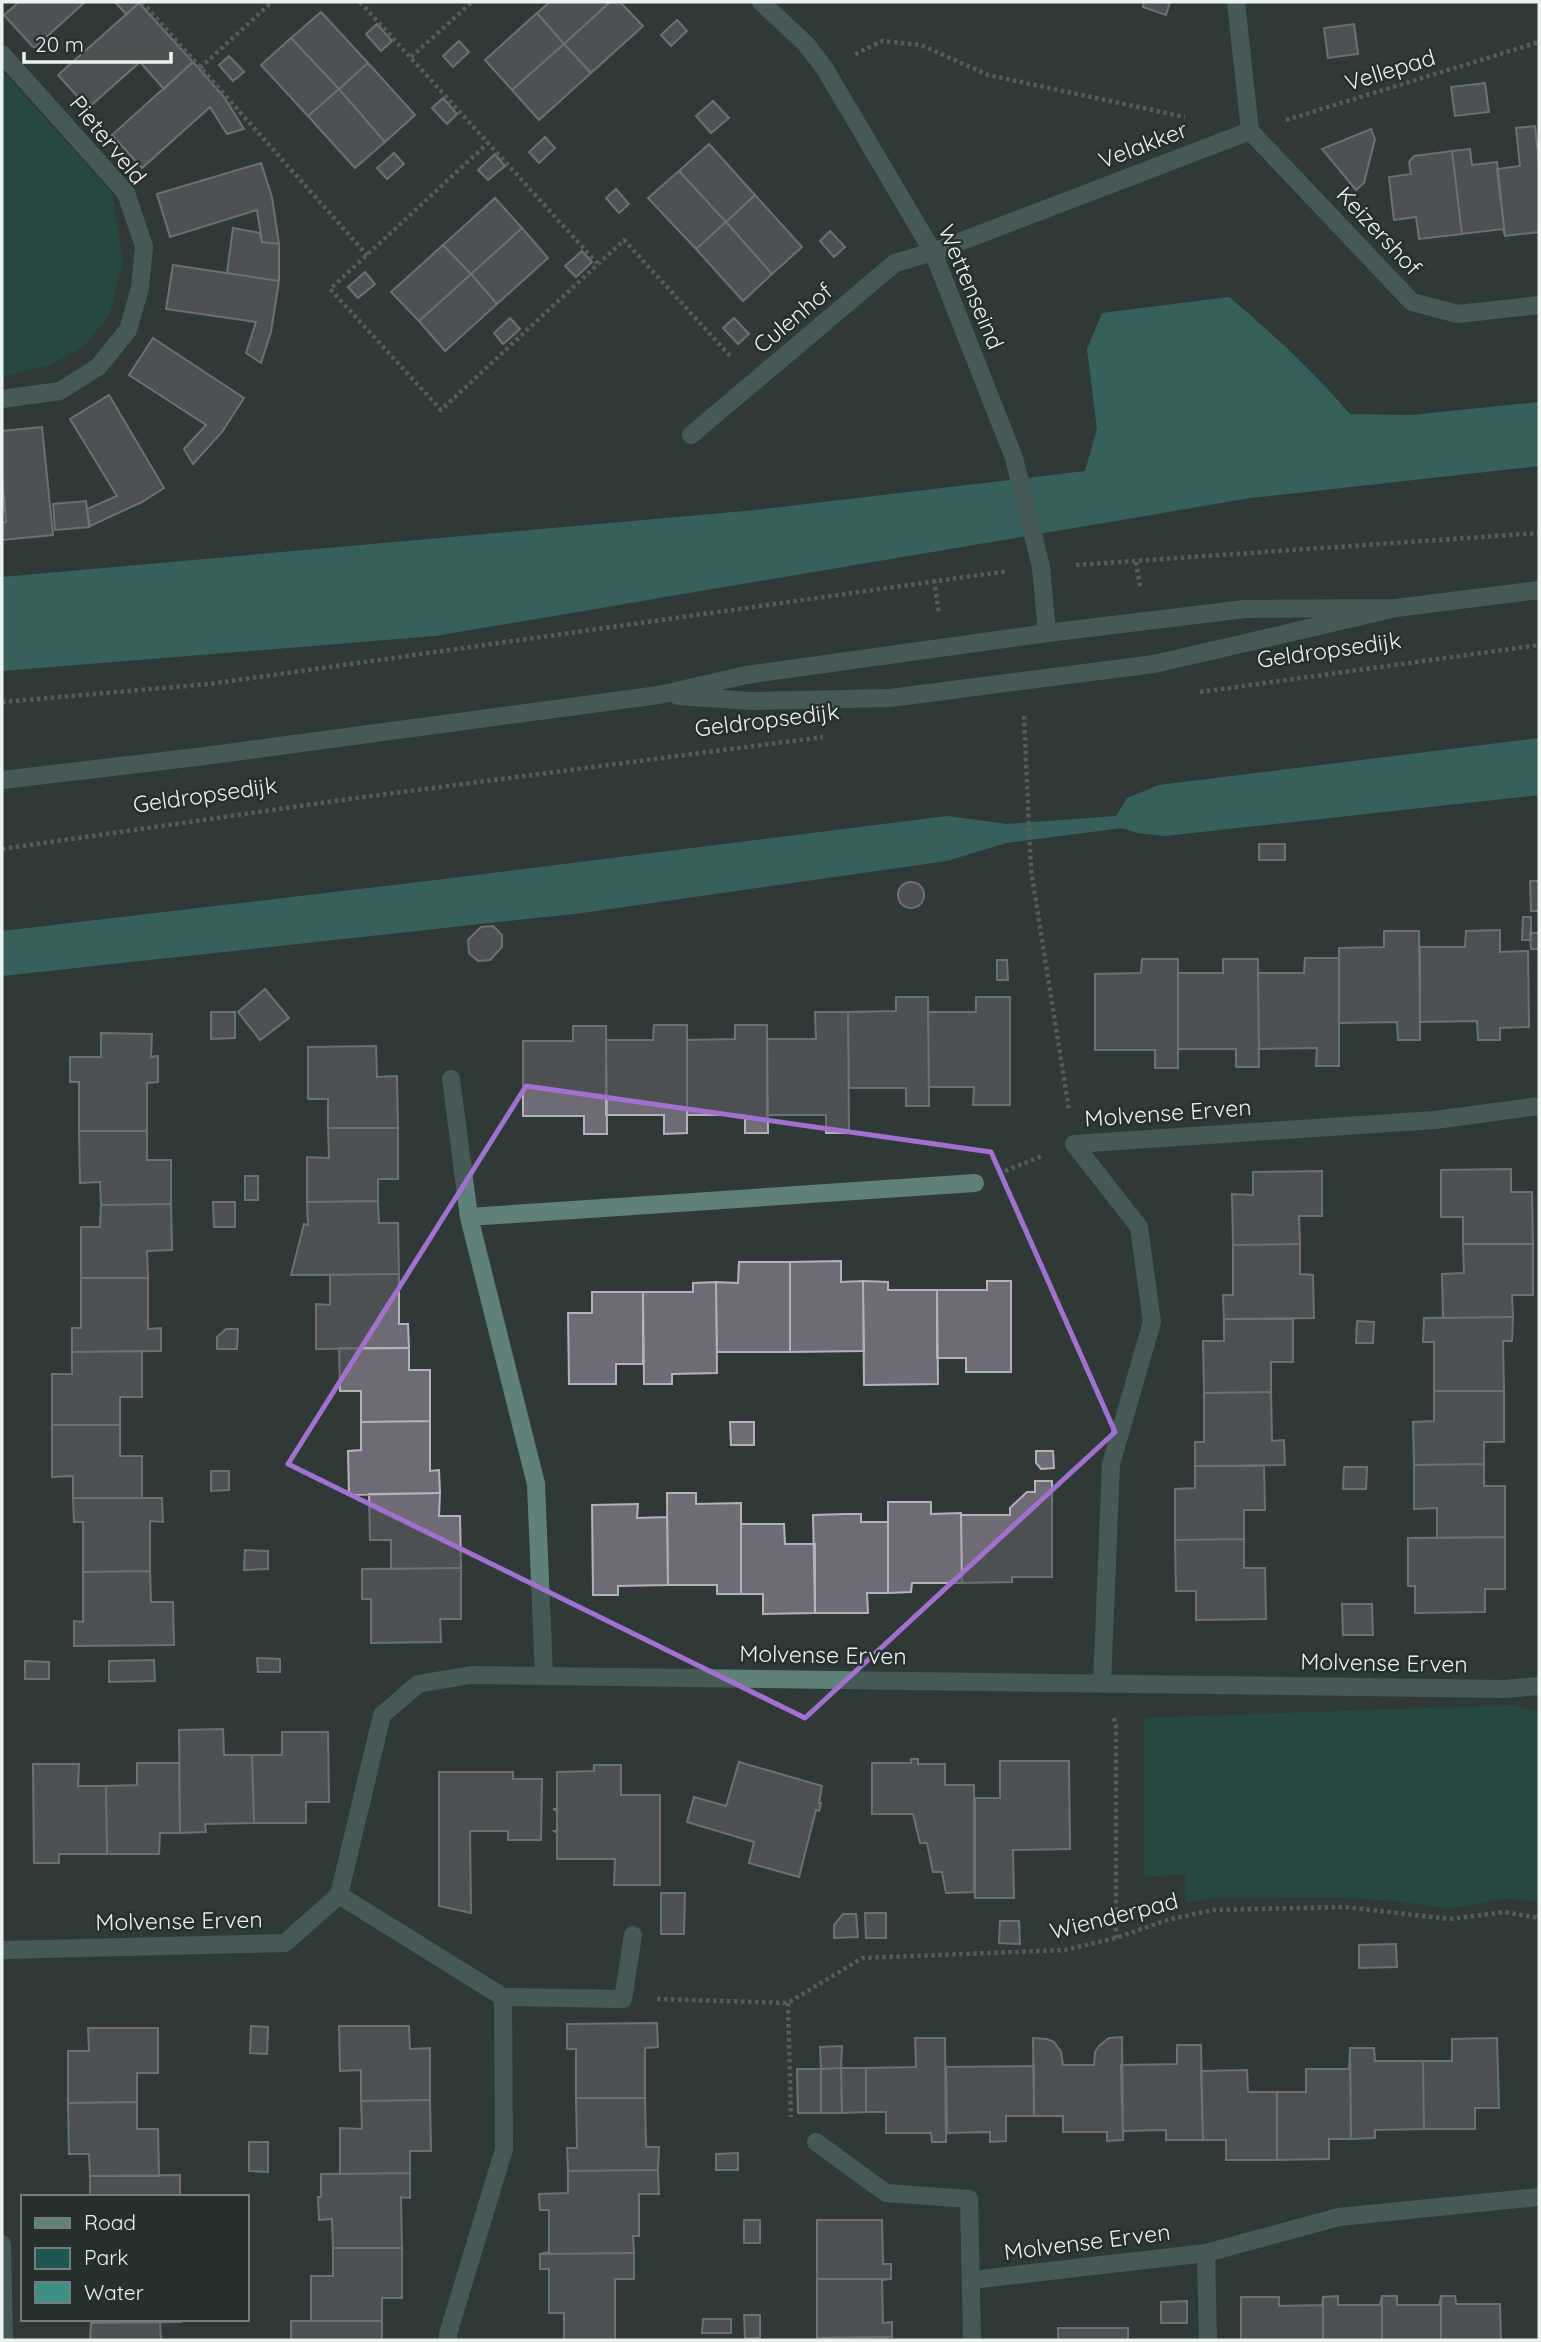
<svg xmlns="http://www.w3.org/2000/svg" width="1541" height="2342" viewBox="0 0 1541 2342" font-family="Quicksand,sans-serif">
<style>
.green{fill:#1d5750}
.water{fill:#3e8f84}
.building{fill:#6f6b74;stroke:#b5b1bb;stroke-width:2}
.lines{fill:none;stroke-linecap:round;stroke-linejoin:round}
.path{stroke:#7f8886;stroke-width:4.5;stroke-dasharray:3.5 3.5;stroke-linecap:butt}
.minor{stroke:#61807b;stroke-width:18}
.marked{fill:none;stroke:#a271d0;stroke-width:5;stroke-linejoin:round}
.labels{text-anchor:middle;stroke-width:5;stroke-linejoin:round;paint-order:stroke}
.street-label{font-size:23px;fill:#ebf2f0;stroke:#25302e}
</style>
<rect width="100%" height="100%" fill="#2f3a38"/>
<path class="green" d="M2 71 112 193 123 260 110 314 86 344 53 364 2 377Z
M1514 1705 1539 1713V1902L1506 1898 1449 1909 1404 1902 1342 1897 1213 1898 1185 1903 1186 1874 1144 1877V1718Z"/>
<path class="water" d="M1229 297C1272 333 1313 371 1350 414L1411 415 1539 402V466L1251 498 435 636 2 671V577L756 510 1085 471 1097 429 1087 349 1102 313Z
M1539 738V795L1165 836 1137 833 1122 828 1006 843 947 861 582 913 2 976V931L436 880 947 816 1007 824 1116 816 1127 798 1159 785Z"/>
<path class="building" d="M19 2H85L34 48 4 15Z
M115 2H138L139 3 126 14Z
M550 2H610L564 44 537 13Z
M610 2H620L643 26 591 73 564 44Z
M1144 2H1170L1166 15 1143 7Z
M139 3 193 62 164 89 140 62 88 108 58 75Z
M321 12 368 63 339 89 291 38Z
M537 13 564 44 512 90 485 60Z
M677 20 687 31 671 46 661 35Z
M377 24 392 41 381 51 366 34Z
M1354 24 1358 54 1328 58 1324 28Z
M291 38 339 89 308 116 261 65Z
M459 41 469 52 453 67 443 56Z
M564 44 591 73 539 120 512 90Z
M229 56 244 72 233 81 219 65Z
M193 62 224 97 244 129 227 134 210 107 142 168 112 135Z
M368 63 415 115 385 142 339 89Z
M1485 83 1489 112 1455 116 1451 87Z
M339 89 385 142 355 168 308 116Z
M443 98 457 114 447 124 432 108Z
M713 101 729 118 711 133 696 116Z
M1535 126 1539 164V232L1505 236 1497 169 1520 166 1516 128Z
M1371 129 1375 139 1364 183 1356 190 1322 149Z
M545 137 555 148 539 163 529 152Z
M709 144 755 195 726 222 679 171Z
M1470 149 1472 165 1497 162 1505 236 1503 229 1462 234 1452 151Z
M1452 151 1462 234 1419 239 1416 217 1394 220 1389 177 1411 174 1409 162 1414 156Z
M394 153 404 164 387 179 377 168Z
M495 154 505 166 488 180 478 170Z
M261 163 272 197 279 244 262 242 257 210 170 237 157 194Z
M679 171 726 222 696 249 648 198Z
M616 189 629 204 619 213 606 198Z
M755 195 802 247 772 274 726 222Z
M495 198 522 228 471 274 443 245Z
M726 222 772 274 743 301 696 249Z
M233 228 260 233 262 242 279 244V281L227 273Z
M522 228 548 258 497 304 471 274Z
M830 231 845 247 834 257 820 241Z
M443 245 471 274 419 321 391 292Z
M582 251 592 262 576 277 565 266Z
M173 265 279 281 271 332 261 363 246 353 256 322 166 309Z
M365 272 375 284 358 298 348 287Z
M471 274 497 304 445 351 419 321Z
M510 318 520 329 503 344 494 333Z
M734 318 749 334 738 344 723 328Z
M153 338 244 398 222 432 193 464 184 449 206 425 129 375Z
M109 395 164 488 142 502 90 526 87 509 117 496 70 419Z
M42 427 53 535 2 540V523L6 522 2 476V431Z
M86 501 89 527 55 530 53 504Z
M1259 844H1285V860H1259Z
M1530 881H1539V911H1531Z
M898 895a13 13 0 1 1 26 0a13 13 0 1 1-26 0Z
M1523 917H1531V940H1522Z
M493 926 502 935V947L490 960 478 961 469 953 468 940 481 927Z
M1500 930V952L1528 951 1529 1027 1500 1028V1040H1478L1477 1021 1420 1022V947H1465L1466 931Z
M1384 931H1419L1420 1040H1398L1397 1022 1339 1023V948L1384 947Z
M1530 933H1539V949H1531Z
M1305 958H1339V1066H1316L1317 1048 1259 1049 1258 973H1304Z
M1142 959H1178V1068H1155V1050H1095V974L1141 973Z
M1223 959H1258L1259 1067H1236V1049H1178V973H1223Z
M997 960H1007L1008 980H997Z
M265 989 289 1018 260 1040 238 1012Z
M896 997H928L929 1106H906V1088H849L848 1012 896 1011Z
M976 997H1010V1105H973L974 1087H929L928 1012H976Z
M211 1012H235V1038L211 1039Z
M815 1012H848L849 1133H826V1115H767V1039H816Z
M654 1025H687V1133L664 1134V1115H606V1040H653Z
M735 1025H767L768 1133H745V1115H687V1040L735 1039Z
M573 1026H606L607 1134H584V1116H523V1041H573Z
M101 1033 152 1034 151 1057 158 1056V1082L147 1083V1131H79V1082H70V1057H101Z
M376 1046 377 1077 397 1076 398 1128H328V1099H308V1047Z
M328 1128H398V1179H378V1201L307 1202V1157L329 1158Z
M79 1131H147V1160H171V1204L101 1205 100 1182 80 1183Z
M1511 1169V1192H1532L1533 1244H1463V1217H1441V1170Z
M1322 1171V1216H1299L1300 1244 1233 1245 1232 1194 1253 1195V1172Z
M245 1176H258V1200H245Z
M378 1201 379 1223H398L399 1274 291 1275 304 1224 308 1225 307 1202Z
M213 1202H235V1227H214Z
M171 1204 172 1250 147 1251 148 1278H81V1227H100L101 1205Z
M1300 1244V1274L1313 1275 1314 1318 1224 1319 1223 1295H1233V1245Z
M1463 1244H1533V1295H1512L1513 1317 1443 1318 1442 1274 1464 1273Z
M841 1261V1282L863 1281 864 1351 790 1352V1262Z
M739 1262H790V1352H717L716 1282 738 1283Z
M399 1274V1324H408L409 1348 316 1349V1304L330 1305V1275Z
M81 1278H148V1329L161 1328V1351L72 1352V1328H81Z
M863 1281 888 1282V1290H937L938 1384 864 1385Z
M987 1281H1011V1372H966V1358H937V1290H987Z
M716 1282 717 1373 672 1374V1384H644L643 1292H693V1283Z
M592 1292H643V1364H616V1384H569L568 1313H592Z
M1513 1317 1512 1341H1503L1504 1391H1434V1342H1423L1424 1318Z
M1224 1319H1293V1362H1271V1392L1204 1393 1203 1341H1224Z
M1357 1321 1374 1322 1373 1343H1356Z
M226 1329H238L237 1349H217V1337Z
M339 1348H409V1370H430V1421L361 1422V1391H340Z
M142 1351V1397H120V1425H52V1374H72V1352Z
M1434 1391H1504V1442H1484V1464L1414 1465 1413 1422 1434 1421Z
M1271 1392 1272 1441 1284 1440 1285 1465 1195 1466V1442H1204V1393Z
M430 1421V1471L439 1470 440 1493 349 1495 348 1451 361 1450V1422Z
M730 1422H754V1445H731Z
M52 1425H120V1456H142V1498H73V1476L52 1477Z
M1036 1451H1053L1054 1468 1041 1469 1036 1463Z
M1484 1464V1486H1505V1537L1437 1538V1508L1414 1509V1465Z
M1195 1466H1264L1265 1510H1244V1539L1175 1540V1489L1195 1488Z
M1344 1467H1367L1366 1489H1343Z
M211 1471H229V1490L211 1491Z
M1035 1481H1052V1577H1012V1582L962 1583 961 1515H1010V1508L1027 1492H1035Z
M440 1493 439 1516H460L461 1568 391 1569V1540H370L369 1494Z
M667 1493H696V1504L741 1503V1594H717V1585H668Z
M73 1498H162L163 1522 150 1521V1571L83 1572V1522H74Z
M888 1502H931V1514L961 1513 962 1583H912L911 1592 888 1593Z
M638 1504 637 1518 667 1517 668 1585 618 1586V1595H593L592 1505Z
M845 1514H861V1522H888V1593H867L868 1613H815L813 1515Z
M741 1524H784L785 1544H815V1613L763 1614V1594H741Z
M1505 1537V1589H1485V1612L1415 1613V1586H1408V1538Z
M1244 1539V1568H1265L1266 1619 1196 1620V1591H1176L1175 1540Z
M245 1550 268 1551V1569L244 1570Z
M461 1568V1619H440L441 1642 371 1643V1599H362V1569Z
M150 1571 151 1602H173L174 1645 74 1646V1621L83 1622V1572Z
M1342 1604H1372L1373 1635H1343Z
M257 1658 280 1659V1672H258Z
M154 1660 155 1681 109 1682V1661Z
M25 1661 49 1662V1679H25Z
M223 1729 224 1755H252L254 1823 205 1824 206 1832 180 1833 179 1730Z
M282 1732H328L329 1802H306V1823H254L252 1755H282Z
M911 1759H918V1764H945V1785H974V1892L946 1893 942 1872H933L927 1843H920L913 1814H872V1763H911Z
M1000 1761H1069L1070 1849 1013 1850 1014 1898H975V1798H1000Z
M739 1762 822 1786 819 1803H821L819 1811 816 1810 799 1877 749 1863 754 1842 687 1822 694 1797 726 1806Z
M137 1763H179L180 1833H160L159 1854H107L106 1786 137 1785Z
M33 1764H79L78 1786H106L107 1854H59V1863H34Z
M594 1765H621V1795H660V1885H614L615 1859H557V1833L554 1831H557V1811L553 1809H557V1772L594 1771Z
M439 1772H513V1779H542L541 1840H508V1831H470L471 1913 439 1906Z
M661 1893H685L684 1934H661Z
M865 1913H886V1938H866Z
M843 1914H856L858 1937 834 1938V1925Z
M1000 1921H1019L1020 1944 999 1943Z
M1396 1944 1397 1967 1359 1968V1945Z
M657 2023 658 2047 645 2048V2098H576V2049H567V2024Z
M251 2026 268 2027 267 2054 250 2053Z
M339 2026H409L410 2049 430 2048V2100L361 2101V2070L340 2071Z
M88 2028H158V2073H137V2102L68 2103V2051H89Z
M1122 2037 1123 2140 1107 2141V2132H1063V2116H1034L1033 2038 1047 2039 1054 2042 1061 2052 1063 2065H1094L1095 2052 1099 2046 1109 2038Z
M915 2038H945L946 2142H932L931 2133H886V2112H866V2068L916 2067Z
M1497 2038 1499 2108H1475V2129H1424L1423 2061H1452V2039Z
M1177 2045H1201L1203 2140H1166V2130L1123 2131V2140L1121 2065 1177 2064Z
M842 2046 841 2068 821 2069 820 2047Z
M1350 2048H1374L1375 2061H1423L1424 2129 1375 2130V2138L1351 2139Z
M1350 2048 1351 2139H1329V2159L1277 2160V2092H1306V2069H1349Z
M1034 2066V2116H1006V2141L990 2142V2132L947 2133 946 2067Z
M841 2068 842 2113H821V2069Z
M841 2068H866V2112L842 2113Z
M797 2069H821V2113H798Z
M1247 2070 1248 2092H1277V2160H1226V2140H1203L1201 2071Z
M576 2098H645L646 2147H659L658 2170 568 2171 567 2148H577Z
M430 2100 431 2151H410V2173L340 2174V2128L362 2129 361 2101Z
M137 2102V2129H158L159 2176H90L89 2154H69L68 2103Z
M249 2142H268V2172L249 2171Z
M738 2153V2170H716V2154Z
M658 2170 659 2194H639V2236H633L634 2253 540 2254 549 2252V2210H540L539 2194 568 2193V2171Z
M410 2173V2198L401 2197 402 2248H333L332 2219 319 2220 318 2197H321V2174Z
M180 2175V2197H90V2176Z
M744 2220H760V2243H744Z
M817 2220H882L883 2264H891V2279H817Z
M333 2248H402V2298H382V2321H311V2276H333Z
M634 2253V2279H615V2340H564V2313H549V2269H540V2254Z
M817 2279H891L882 2280 883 2323 892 2322V2337L817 2338Z
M1338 2296V2305H1380L1382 2296V2340H1323V2297Z
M1382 2296H1397V2305H1439L1441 2296V2340H1382Z
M1441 2296H1455L1456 2304H1500L1501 2340H1441Z
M1241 2297H1279V2306L1322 2305 1323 2297V2340H1241Z
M1187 2301V2323H1161V2302Z
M744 2315H760V2338H745Z
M91 2319H181V2322L91 2323Z
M703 2319H731V2333H702Z
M291 2321H382V2340H291Z
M160 2322 161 2340H90L91 2323Z
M1058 2328H1128V2340H1058Z
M892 2337 883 2338V2340H817V2338Z"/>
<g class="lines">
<path class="path" d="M142 2 367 255
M360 2 597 263
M855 54 882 41 921 45 988 75 1185 117
M411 57 472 2
M200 68 272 2
M1286 120 1539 42
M489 142 330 289 441 410 624 240 732 358
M1136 562 1140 587
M1076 565 1539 533
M934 580 939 614
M1200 692 1539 645
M2 702 209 684 1008 571
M1024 716 1031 870 1069 1110
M2 849 341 800 823 737
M1005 1171 1042 1156
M1114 1718 1116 1726V1938
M657 1999 788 2003 862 1958 1065 1950 1116 1938 1167 1920 1213 1910 1345 1907 1450 1919 1504 1912 1539 1918
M788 2003 791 2117"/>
<path class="minor" d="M761 2 806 44 825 69 933 252 1014 458 1041 567 1047 633
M2 54 126 193 144 246 140 288 128 330 98 367 60 391 2 399
M1250 131 1412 302 1458 314 1539 305
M691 435 895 263 933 252 1250 131 1236 2
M678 696 751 701 890 698 1154 664 1396 608 1539 590
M2 780 205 756 659 695 746 675 1047 633 1245 609 1396 608
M451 1079 469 1217 536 1484 544 1676
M1074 1144 1139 1227 1152 1322 1111 1464 1102 1684
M1074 1144 1435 1120 1539 1106
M469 1217 975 1183
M339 1895 382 1715 418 1684 471 1675 1505 1689 1539 1686
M2 1950 285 1943 339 1895 503 1997 504 2149 448 2334V2340
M503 1997 623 1999 633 1935
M816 2142 886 2193 969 2199 972 2340
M2 2244 4 2340
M1206 2253 1208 2340
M972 2280 1206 2253 1339 2217 1539 2197"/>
</g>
<path d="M0 0H1541V2342H0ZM526 1086 991 1152 1115 1432 805 1718 288 1464Z" fill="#2f3a38" fill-opacity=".55" fill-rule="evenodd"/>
<path class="marked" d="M526 1086 991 1152 1115 1432 805 1718 288 1464Z"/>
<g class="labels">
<g class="street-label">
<text transform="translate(1390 70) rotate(-17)" y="8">Vellepad</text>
<text transform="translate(108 140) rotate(51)" y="8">Pieterveld</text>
<text transform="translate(1143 145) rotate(-21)" y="8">Velakker</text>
<text transform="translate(1379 231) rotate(47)" y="8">Keizershof</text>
<text transform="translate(971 287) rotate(67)" y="8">Wettenseind</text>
<text transform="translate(793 318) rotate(-40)" y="8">Culenhof</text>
<text transform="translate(1329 650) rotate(-8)" y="8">Geldropsedijk</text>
<text transform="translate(767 720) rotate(-7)" y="8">Geldropsedijk</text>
<text transform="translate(205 795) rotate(-8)" y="8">Geldropsedijk</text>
<text transform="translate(1168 1113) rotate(-4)" y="8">Molvense Erven</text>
<text transform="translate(823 1655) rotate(1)" y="8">Molvense Erven</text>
<text transform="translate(1384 1663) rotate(1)" y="8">Molvense Erven</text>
<text transform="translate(1114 1916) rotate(-14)" y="8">Wienderpad</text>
<text transform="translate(179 1921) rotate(-1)" y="8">Molvense Erven</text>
<text transform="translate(1087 2242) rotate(-7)" y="8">Molvense Erven</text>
</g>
</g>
<rect width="1541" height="2342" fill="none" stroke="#ebf2f0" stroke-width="7"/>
<rect x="21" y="2195" width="228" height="126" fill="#25302e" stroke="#747e7c" stroke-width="2"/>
<rect x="35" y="2218" width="35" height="10" fill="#61807b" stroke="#747e7c" stroke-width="2"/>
<text x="84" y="2230" font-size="21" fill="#ebf2f0">Road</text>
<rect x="35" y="2248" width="35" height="21" fill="#1d5750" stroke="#747e7c" stroke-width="2"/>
<text x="84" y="2265" font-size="21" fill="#ebf2f0">Park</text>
<rect x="35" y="2282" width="35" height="21" fill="#3e8f84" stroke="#747e7c" stroke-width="2"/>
<text x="84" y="2300" font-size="21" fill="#ebf2f0">Water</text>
<path d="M24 52v10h147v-10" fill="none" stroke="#ebf2f0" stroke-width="3.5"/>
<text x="35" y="52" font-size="21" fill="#ebf2f0" stroke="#25302e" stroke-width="5" paint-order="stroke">20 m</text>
</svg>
